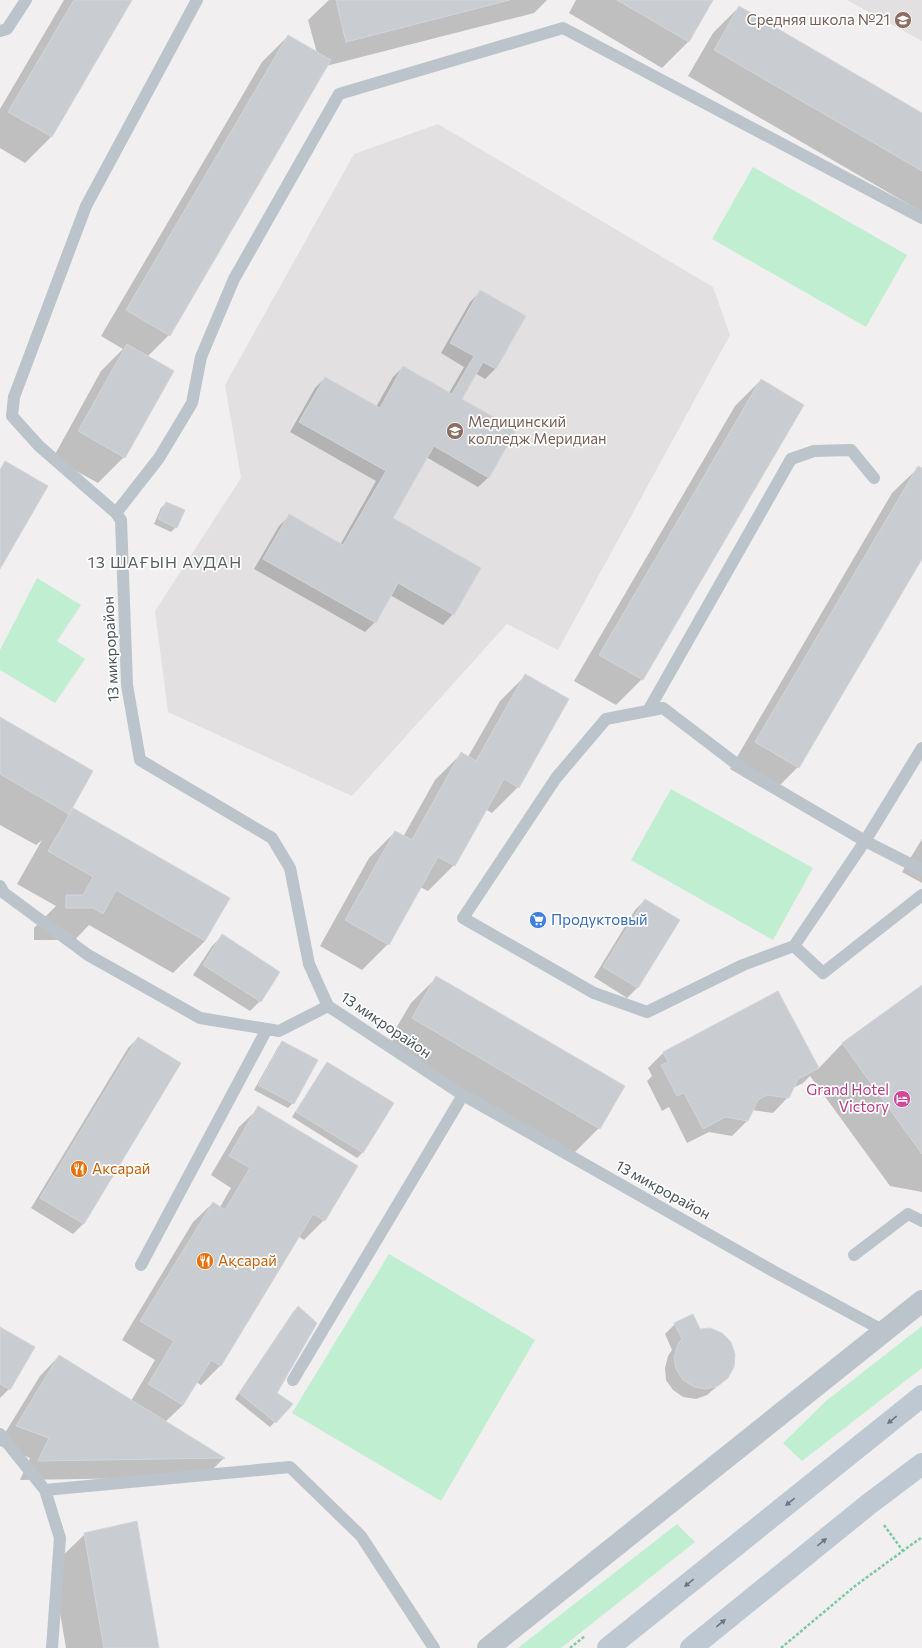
<svg xmlns="http://www.w3.org/2000/svg" width="922" height="1648" viewBox="0 0 922 1648" font-family="Commissioner,sans-serif">
<style>
.education{fill:#e2e0e1}
.green{fill:#bfeed0}
.shadow{fill:#0003}
.building{fill:#c9ccd1;stroke:#d3d5da}
.lines{fill:none;stroke-linecap:round;stroke-linejoin:round}
.path{stroke:#78cb9f;stroke-width:2.5;stroke-dasharray:3 2;stroke-linecap:butt}
.service{stroke:#bbc4cb;stroke-width:12}
.minor{stroke:#bbc4cb;stroke-width:22}
.secondary{stroke:#bdc8d2;stroke-width:22}
.oneway{fill:#6b767f}
.labels{text-anchor:middle;stroke-width:3.5;stroke-linejoin:round;paint-order:stroke}
.education-label{font-size:15px;fill:#785e54;stroke:#fff;text-anchor:end}
.street-label{font-size:15px;fill:#48535c;stroke:#fff}
.shop-label{font-size:15px;fill:#366cbe;stroke:#fff;text-anchor:start}
.hotel-label{font-size:15px;fill:#b23c85;stroke:#fff;text-anchor:end}
.food-label{font-size:15px;fill:#c56008;stroke:#fff;text-anchor:start}
.neighbourhood-label{font-size:16px;letter-spacing:1px;fill:#5c6064;stroke:#fff}
</style>
<rect width="100%" height="100%" fill="#f1efef"/>
<path class="education" d="M847 0H922V41Z
M438 124 713 287 730 335 558 650 507 624 352 796 168 712 155 611 241 478 225 385 354 154Z"/>
<path class="green" d="M753 167 907 255 866 327 712 239Z
M37 578 81 605 57 641 85 659 55 703 0 670V650Z
M671 789 813 868 773 940 631 860Z
M389 1254 535 1340 441 1501 292 1413Z
M922 1326V1368L802 1461 783 1443 826 1401Z
M677 1524 695 1542 561 1648H518Z"/>
<path class="shadow" d="M64 0H131L51 137 25 163 0 148V109Z
M329 0H547L534 13 326 66 169 335 148 356 173 371 124 457 98 483 53 458 101 371 123 349 101 336 262 62 288 36 317 53 308 20Z
M576 0H712L688 42 662 68 569 13Z
M739 7 922 114V212L688 76 713 33Z
M480 292 524 317 495 369 485 379 475 373 460 399 489 477 478 487 426 457 392 518 479 568 453 614 443 625 390 595 375 622 365 632 254 569 279 526 289 516 340 545 376 481 290 432 315 388 325 378 376 407 393 377 403 367 449 393 464 367 441 353 470 302Z
M761 380 642 679 616 705 574 681 735 406Z
M919 467 922 469V557L798 767 772 793 730 769 892 493Z
M166 503 176 527 171 532 154 524 161 508Z
M526 675 518 787 492 813 485 809 454 865 428 891 420 887 388 944 362 970 320 946 369 858 395 832 403 837 435 780 461 754 468 757 500 701Z
M0 718 92 771 67 815 73 810 205 941 173 973 89 925 70 945 61 940H34V928L56 906 17 884 42 840 36 845 0 825Z
M922 839V883L902 872Z
M645 900 678 921 637 988 627 998 594 977 635 910Z
M222 936 260 1001 250 1011 193 975 212 946Z
M437 977 599 1128 573 1154 386 1045 411 1003Z
M922 986V1192L890 1186 810 1076 803 1083 793 1088 788 1097 773 1113 752 1110 747 1121 732 1136 709 1132 687 1143 669 1107 662 1111 647 1081 652 1076 648 1068 663 1053 778 993 818 1069 842 1044Z
M138 1038 180 1064 83 1224 73 1234 31 1208 128 1048Z
M282 1042 316 1061 293 1103 288 1108 254 1090 278 1047Z
M328 1063 393 1103 362 1153 357 1158 292 1117 323 1068Z
M259 1108 356 1166 324 1220 304 1240 298 1236 220 1366 201 1385 196 1382 183 1405 165 1422 224 1458 205 1477 20 1480 30 1458 0 1446V1441L40 1376 59 1356 131 1401 155 1360 122 1340 193 1222 213 1203 220 1207 231 1188 211 1175 239 1127Z
M298 1307 276 1394 291 1405 270 1427 235 1399 293 1312Z
M675 1324 700 1330 728 1377 707 1395 696 1399 683 1397 673 1390 666 1380 665 1368 668 1356 672 1350 665 1334Z
M0 1328 9 1389 0 1398Z
M85 1534 158 1648H66L52 1566Z"/>
<path class="building" d="M74 0H132L52 137 8 112Z
M336 0H510L346 42Z
M617 0H713L689 42Z
M739 6 922 113V171L714 50Z
M288 35 331 60 170 336 126 310Z
M480 290 526 316 496 369 483 362 462 399 516 430 489 478 434 446 393 518 481 568 454 615 398 583 376 623 263 559 289 514 343 545 386 471 299 422 325 377 380 408 403 366 452 394 474 356 450 343Z
M127 344 174 371 125 458 78 431Z
M761 379 804 405 643 680 599 655Z
M5 461 48 486 0 569V470Z
M918 466 922 468V559L799 768 755 742Z
M166 502 185 510 177 528 158 519Z
M525 674 569 699 519 788 504 779 455 866 438 857 389 945 345 920 395 831 412 840 461 752 476 761Z
M0 717 93 771 69 814 0 774Z
M73 808 230 898 205 941 116 890 103 914 93 908H66V895H83L93 877 48 851Z
M645 899 680 920 638 988 603 967Z
M222 934 280 972 261 1002 203 965Z
M436 976 625 1086 600 1129 412 1018Z
M922 985V1154L842 1043Z
M778 991 819 1068 798 1079 789 1098 767 1095 758 1100 748 1121 725 1117 703 1129 684 1093 677 1096 661 1065 668 1062 663 1052Z
M138 1037 181 1063 84 1224 40 1198Z
M282 1041 318 1060 294 1104 258 1085Z
M327 1062 394 1103 363 1153 296 1112Z
M258 1106 358 1166 325 1221 313 1214 221 1366 211 1360 183 1405 148 1384 174 1341 140 1321 213 1202 225 1210 250 1168 229 1156Z
M298 1306 317 1323 277 1393 293 1404 276 1423 239 1393Z
M693 1314 700 1329 710 1328 722 1333 731 1342 735 1354 734 1367 728 1378 718 1386 706 1389 694 1387 683 1380 676 1369 674 1357 678 1344 682 1339 674 1323Z
M0 1327 35 1347 10 1390 0 1384Z
M59 1355 225 1458 38 1461 49 1438 16 1426Z
M137 1521 159 1648H104L84 1533Z"/>
<g class="lines">
<path class="path" d="M884 1525 903 1551
M570 1648 585 1636
M781 1648 855 1586 922 1537"/>
<path class="service" d="M197 0 86 206 14 397 12 416 39 446 116 513 121 520 127 685 140 760 272 838 290 868 309 964 328 1006 463 1095 773 1271 884 1331
M0 31 7 29 26 0
M116 513 159 458 192 403 201 357 234 279 339 94 563 28 922 218
M648 711 791 459 814 451 851 450 874 478
M922 748 865 841 794 946 823 973 922 895
M0 886 4 893 88 955 200 1018 279 1031 328 1006
M794 946 743 965 647 1012 594 993 463 918 556 778 606 719 663 708 747 772 865 841 922 870
M854 1255 908 1214 922 1221
M141 1265 267 1029
M293 1380 463 1095
M0 1434 45 1490 60 1538 52 1648
M45 1490 290 1467 361 1536 434 1648"/>
<path class="minor" d="M488 1648 922 1301"/>
<path class="secondary" d="M608 1648 922 1396
M691 1648 869 1504 922 1464"/>
</g>
<defs><path id="oneway-solid" d="M-6-.8H1V-3.2L6.5 0L1 3.2V.8H-6Z"/></defs>
<g class="oneway">
<use href="#oneway-solid" transform="translate(892 1420) rotate(141)"/>
<use href="#oneway-solid" transform="translate(790 1502) rotate(141)"/>
<use href="#oneway-solid" transform="translate(822 1542) rotate(-39)"/>
<use href="#oneway-solid" transform="translate(689 1583) rotate(141)"/>
<use href="#oneway-solid" transform="translate(721 1623) rotate(-39)"/>
</g>
<defs>
<symbol id="school-disc" viewBox="-11 -11 22 22"><circle r="9.5" fill="#8d6e63" stroke="#fff"/><path d="M0-5L7-2L0 1L-7-2ZM-4 1L0 2.5L4 1V4Q0 6-4 4Z" fill="#fff"/></symbol>
<symbol id="university-disc" viewBox="-11 -11 22 22"><circle r="9.5" fill="#8d6e63" stroke="#fff"/><path d="M0-5L7-2L0 1L-7-2ZM-4 1L0 2.5L4 1V4Q0 6-4 4Z" fill="#fff"/></symbol>
<symbol id="supermarket-disc" viewBox="-11 -11 22 22"><circle r="9.5" fill="#3f7fe0" stroke="#fff"/><path d="M-6-5.5h2.5l.6 2H6L4.5 2H-2.5L-4.4-4H-6ZM-1.5 3.2a1.3 1.3 0 1 0 .1 0ZM3 3.2a1.3 1.3 0 1 0 .1 0Z" fill="#fff"/></symbol>
<symbol id="hotel-disc" viewBox="-11 -11 22 22"><circle r="9.5" fill="#d1479c" stroke="#fff"/><path d="M-6-4.5h1.5V1H6V5H4.5V3h-9V5H-6ZM-4 0a1.8 1.8 0 1 1 3.6 0ZM.5 0V-2.5h3Q6-2.5 6 0Z" fill="#fff"/></symbol>
<symbol id="restaurant-disc" viewBox="-11 -11 22 22"><circle r="9.5" fill="#e8710a" stroke="#fff"/><path d="M-5-6h1v4h1v-4h1v4h1v-4h1v5L-1.5 .5V6h-2V.5L-5-1ZM5-6V6H3V1.5H1.5Q1.5-4 5-6Z" fill="#fff"/></symbol>
</defs>
<g fill-rule="evenodd">
<use href="#school-disc" x="893" y="10" width="20" height="20"/>
<use href="#university-disc" x="445" y="421" width="20" height="20"/>
<use href="#supermarket-disc" x="528" y="910" width="20" height="20"/>
<use href="#hotel-disc" x="892" y="1089" width="20" height="20"/>
<use href="#restaurant-disc" x="69" y="1159" width="20" height="20"/>
<use href="#restaurant-disc" x="195" y="1251" width="20" height="20"/>
</g>
<g class="labels">
<g class="education-label">
<text x="890" y="25">Средняя школа №21</text>
<text x="468" y="427" text-anchor="start">Медицинский<tspan x="468" dy="17">колледж Меридиан</tspan></text>
</g>
<g class="street-label">
<text transform="translate(111 649) rotate(-93)" y="5">13 микрорайон</text>
<text transform="translate(386 1025) rotate(34)" y="5">13 микрорайон</text>
<text transform="translate(663 1190) rotate(29)" y="5">13 микрорайон</text>
</g>
<g class="shop-label">
<text x="551" y="925">Продуктовый</text>
</g>
<g class="hotel-label">
<text x="889" y="1095">Grand Hotel<tspan x="889" dy="17">Victory</tspan></text>
</g>
<g class="food-label">
<text x="92" y="1174">Аксарай</text>
<text x="218" y="1266">Ақсарай</text>
</g>
<g class="neighbourhood-label">
<text x="165" y="568">13 ШАҒЫН АУДАН</text>
</g>
</g>
</svg>
